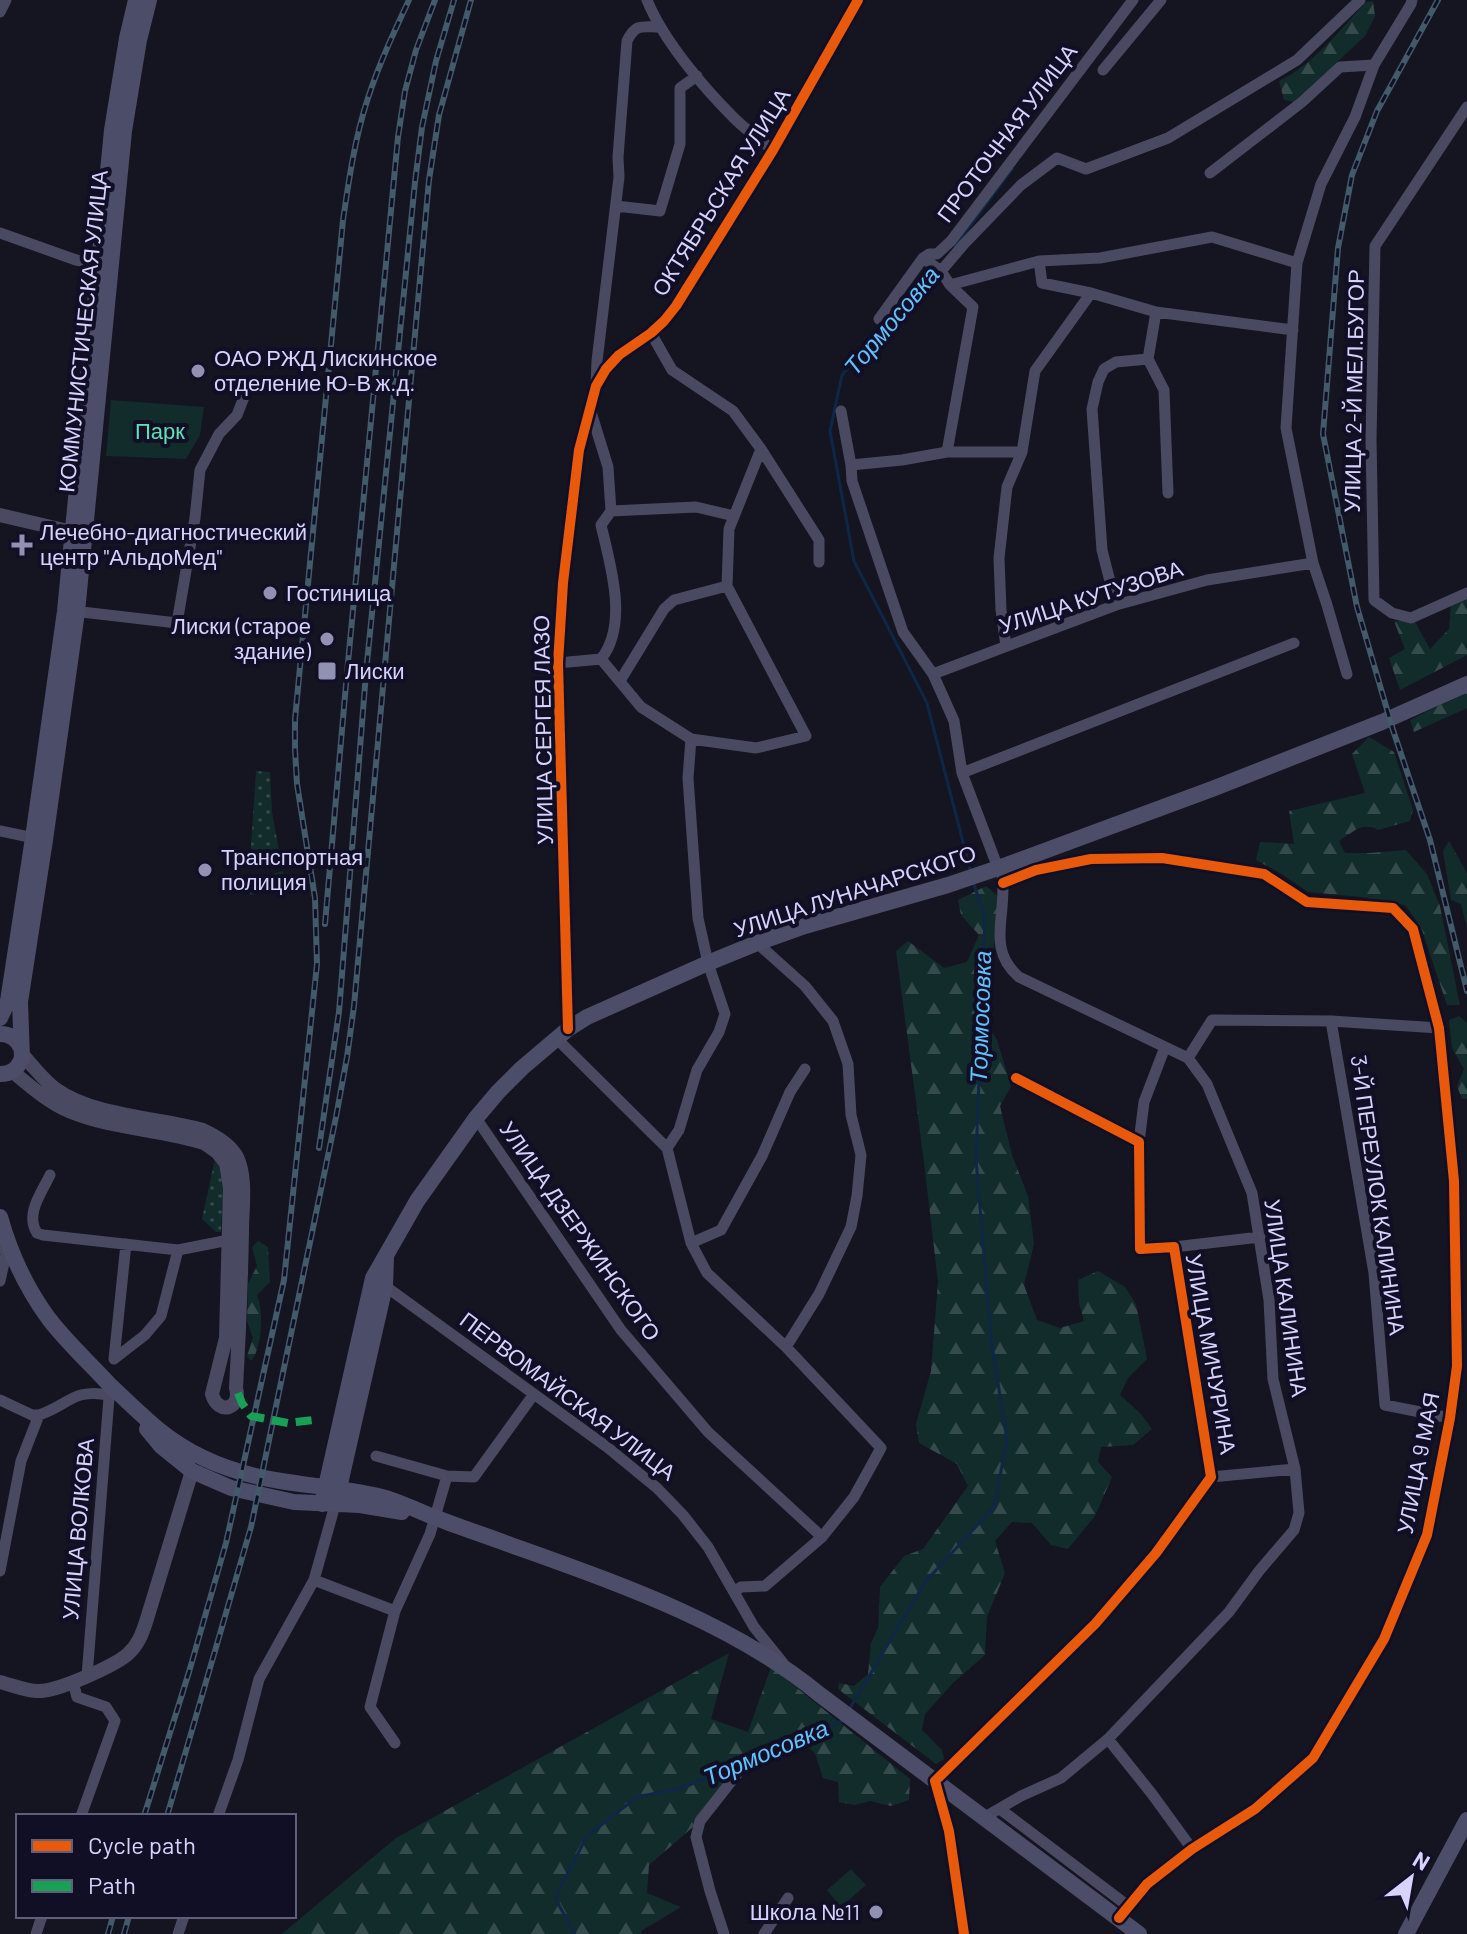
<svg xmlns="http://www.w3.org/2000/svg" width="1467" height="1934" viewBox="0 0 1467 1934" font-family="Barlow,sans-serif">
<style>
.grass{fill:url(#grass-dots)}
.forest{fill:url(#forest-firs)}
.green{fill:#122c2b}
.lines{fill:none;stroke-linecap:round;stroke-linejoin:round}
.stream{stroke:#0f2747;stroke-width:3}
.minor{stroke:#494a62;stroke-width:11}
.tertiary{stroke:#494a62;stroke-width:14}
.secondary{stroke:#4c4d68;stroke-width:16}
.rail-casing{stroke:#425a6a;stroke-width:6}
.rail{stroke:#110f26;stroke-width:3;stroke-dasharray:9;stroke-linecap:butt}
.quiet{stroke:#1a9f57;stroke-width:8;stroke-dasharray:16 8;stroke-linecap:butt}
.cycleway-casing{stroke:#110f26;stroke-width:15}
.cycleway{stroke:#e8590c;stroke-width:10}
.poi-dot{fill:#9291b1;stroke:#110f26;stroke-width:3}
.labels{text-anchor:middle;stroke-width:8;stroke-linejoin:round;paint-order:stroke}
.street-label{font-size:22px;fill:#d6d4ff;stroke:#110f26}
.poi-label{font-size:22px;fill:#d6d4ff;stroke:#110f26;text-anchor:start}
.park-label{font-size:22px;fill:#5fe0b7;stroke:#110f26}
.water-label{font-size:24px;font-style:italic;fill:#62c1ff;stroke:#110f26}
</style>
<defs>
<pattern id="grass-dots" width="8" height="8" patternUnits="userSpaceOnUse" patternTransform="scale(2)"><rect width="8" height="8" fill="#122c2b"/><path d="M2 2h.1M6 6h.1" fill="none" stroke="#344a4b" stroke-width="1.8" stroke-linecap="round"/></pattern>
<pattern id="forest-firs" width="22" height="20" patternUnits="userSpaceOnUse" patternTransform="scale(2)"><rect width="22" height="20" fill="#122c2b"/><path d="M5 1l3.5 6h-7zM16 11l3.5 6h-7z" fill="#344a4b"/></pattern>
</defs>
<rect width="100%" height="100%" fill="#151421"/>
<path class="grass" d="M256 771 270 772 272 812 281 862 258 865 250 862Z
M283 871 287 890 250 895 247 887 252 879Z
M215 1159H218L224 1182 221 1232H216L202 1219Z"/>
<path class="forest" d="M1373 1 1375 16 1365 36 1294 102 1284 100 1279 81C1313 65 1340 30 1366 2Z
M1467 592V655L1400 690 1389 658 1405 649 1394 621 1414 620 1430 649 1449 629 1451 604Z
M1467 691V708L1414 732 1410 720Z
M1369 737 1394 752 1413 810 1410 821 1378 830C1362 821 1353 832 1339 841L1345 853H1369L1406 850 1427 874 1440 906 1460 1005H1447L1421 927 1405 905 1361 897 1308 892 1280 873 1256 860 1260 842 1294 844 1289 811 1365 793 1352 754Z
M1449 841 1467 873V928L1461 904 1451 900 1443 851Z
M986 886 999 897 996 932 992 958 974 975 975 1006 997 1040 1011 1087 1000 1106 1012 1155 1028 1196 1034 1244 1024 1285 1037 1320 1060 1328 1084 1321 1079 1303 1078 1280 1098 1271 1125 1287 1136 1304 1147 1359 1128 1378 1120 1395 1141 1414 1152 1429 1133 1445 1101 1447 1098 1462 1112 1477 1095 1516 1068 1549 1051 1545 1032 1523 1012 1522 995 1541 1005 1573 987 1617 985 1655 953 1683 925 1714 922 1730 942 1750 944 1759 936 1764 838 1689 839 1683 854 1686 868 1674 871 1643 878 1628 880 1587 904 1556 923 1549 968 1486 957 1464 919 1443 916 1424 931 1371 938 1282 924 1162 896 951 908 941 944 968 967 962 979 935 961 915 958 900Z
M1459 1016 1467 1023V1099H1462L1457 1086 1464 1069 1452 1048 1449 1020Z
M258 1241 268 1247 270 1282 257 1295C264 1311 262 1349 251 1361L247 1356 253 1338 247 1321 248 1284 257 1266 252 1247Z
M729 1653 711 1719 748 1732 771 1667 910 1779 909 1800 891 1806 870 1801 855 1805 839 1802 838 1782 823 1778 815 1753 793 1733 748 1751 693 1827 649 1865 647 1893 681 1907 641 1931 642 1934H282L396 1838Z"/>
<path class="green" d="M111 400 204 407 200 435 186 459 106 456Z
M851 1869 866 1885 841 1907 827 1890Z"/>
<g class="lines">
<path class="stream" d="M955 246 1012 169
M934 270 842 375 830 431 854 561 927 703 971 873
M850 1708 925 1582 994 1507 1007 1440 991 1339 976 1159 985 919 974 884
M575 1934 555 1898 587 1836 637 1797 682 1788 842 1721 844 1718"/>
<path class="minor" d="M647 0C663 40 703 87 734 118 745 129 760 140 773 150
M0 12 6 0
M1103 70 1161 0
M1467 107 1375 246 1371 439 1374 600 1392 613 1411 618 1467 593
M1210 173 1302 102 1340 67 1374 65
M616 206 660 211 680 144V88L697 76
M0 233 76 260 102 265
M923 258 941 271 950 285 1039 261 1100 258 1212 237 1297 263
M1039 261 1042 283 1091 293 1156 312 1293 330
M941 271 964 244 1021 185 1057 158 1086 169 1168 138 1297 60 1360 0
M1156 312 1148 359 1164 390 1168 493
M879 319 923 258 929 254H937L951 241 1133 0
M596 385 597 361 619 177 618 157 627 41C636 23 642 27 660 27
M841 411 851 465 852 481 903 632 933 674 954 721 962 773 998 868
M761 449 819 540V562
M947 452 973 307 950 285
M851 465 902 460 947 452H1022
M611 511 696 507 734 516
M1116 605 1102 550 1092 409 1098 382 1104 369 1116 362 1148 359
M73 611 177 623 195 518 200 470 219 434 237 415 246 392
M1006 646 1001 610 999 558 1007 487 1022 452 1035 371 1091 293
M601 659 641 707 691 739 756 748 806 736 727 586 729 529 761 449 733 411 672 370 651 333
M558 663 601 659C629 624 610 564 601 525L611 511 608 467 590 409
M933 674 1116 605 1207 580 1313 563
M1347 674 1327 605 1313 563 1286 428 1297 263 1321 184 1355 117 1374 65 1411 4 1412 0
M620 681 664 609 674 600 727 586
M962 773 1294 643
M0 831 39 839
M1003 883 1036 870 1091 859 1162 858 1264 874 1307 902 1393 908 1413 929 1439 1028 1454 1181 1457 1366 1450 1418 1427 1535 1384 1639 1313 1758 1255 1809 1192 1849 1147 1884 1119 1918
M757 943 805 986 833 1021 848 1064 851 1115 861 1155 857 1196 851 1227 819 1294 786 1347
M1439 1028 1331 1021 1374 1273 1385 1405 1450 1418
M568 1029 558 663 563 583 579 450 596 386 606 369 619 355 651 333 664 321 676 306 773 150 858 0
M556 1038 667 1148 691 1243 707 1273 786 1347 881 1448 854 1497 822 1537 765 1586 741 1587 734 1592
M1188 1058 1212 1020 1331 1021
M476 1118 621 1330 708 1432 822 1537
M1139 1142 1144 1102 1165 1047
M667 1148 679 1130 697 1070 719 1032 725 1014 708 963 698 918 688 778 691 739
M50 1175C41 1194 25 1214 37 1233L43 1235 178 1250 229 1240
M691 1243 721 1230 762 1156 790 1092 805 1069
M1174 1247 1260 1237
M0 1281 6 1254 3 1243
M385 1286 607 1447 657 1488 683 1515 708 1547 754 1627 783 1663
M114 1359 145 1335 161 1316 178 1250
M114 1359 126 1244
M0 1400 32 1415H39C69 1405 73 1388 109 1395
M376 1456 447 1476
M1211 1477 1295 1469
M0 1571 21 1461 39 1415
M314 1580 395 1611
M87 1676 110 1385
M73 1682 77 1697 106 1707 115 1721 81 1816
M1108 1739 1152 1794 1192 1849
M395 1743 370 1707 395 1611 430 1534 447 1476 474 1477 534 1394
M1000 1809 1128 1906
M218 1816 238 1760 259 1679 314 1580 335 1505
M985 1817 1021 1796 1061 1778 1108 1739 1229 1612 1259 1571 1294 1530 1299 1513 1295 1469 1273 1379 1269 1300 1252 1193 1207 1084 1188 1058 1019 977C985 948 1008 915 1002 875
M36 1934 42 1916
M178 1934 184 1916
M724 1934 710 1891 696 1837 700 1821 737 1774
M764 1934 788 1898
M964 1934 949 1831 935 1781 1095 1624 1156 1553 1211 1477 1174 1247 1140 1249 1139 1142 1016 1078"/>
<path class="tertiary" d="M0 515 81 534
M12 1071C30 1086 48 1102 69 1111 112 1129 160 1129 204 1143L217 1152 226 1163 230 1188 226 1338 212 1394C218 1416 242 1409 236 1388 239 1336 241 1284 242 1231 242 1209 247 1178 237 1157 230 1144 216 1136 203 1130 161 1118 93 1116 57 1090 44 1081 33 1066 22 1054
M0 1682C12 1685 24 1690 36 1691 55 1693 114 1666 128 1654 138 1645 142 1634 146 1622L192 1471"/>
<path class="secondary" d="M0 1018 8 1001 33 838 65 611 112 130 127 38 136 0
M0 1034C10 1034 17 1038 21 1048
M0 1074C11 1074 18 1069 22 1058L20 1002 45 840 77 612 124 131 139 40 149 0
M0 1217C10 1253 27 1289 49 1319 69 1345 95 1368 117 1393
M110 1385C126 1400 142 1416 159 1430 192 1457 234 1473 275 1480 313 1487 352 1488 389 1499 404 1504 419 1511 434 1517 459 1527 484 1535 508 1544 616 1583 730 1621 819 1694L1139 1934
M147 1429 161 1446 192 1471 231 1488 294 1502 360 1505 402 1512
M337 1497 385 1286 386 1258
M322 1504 373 1278 417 1201 476 1118 498 1092 522 1068 568 1029 587 1017 708 963 757 943 805 926 948 885 1001 867 1212 789 1382 722 1467 684
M1406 1934 1467 1820"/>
<defs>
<path id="rail" d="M1438 0 1377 111 1352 175 1338 248 1323 434 1357 607 1393 730 1430 840 1467 991
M325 924 347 673 398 137 405 91 416 50 435 0
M319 1148 339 1012 366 673 415 182 422 127 436 61 454 0
M144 1816 189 1672 226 1543 284 1280 317 964 315 898 297 784 295 749V719L343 220C349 179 355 137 368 98 379 64 394 32 409 0
M167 1816 251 1527 336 1117 347 1057 354 1006 429 180 439 115 471 0
M108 1934 113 1916
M124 1934 129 1916"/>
</defs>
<use href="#rail" class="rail-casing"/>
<use href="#rail" class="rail"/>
<path class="quiet" d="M238 1393 242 1403 251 1416 288 1423 313 1420"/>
<defs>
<path id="cycleway" d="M1003 883 1036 870 1091 859 1162 858 1264 874 1307 902 1393 908 1413 929 1439 1028 1454 1181 1457 1366 1450 1418 1427 1535 1384 1639 1313 1758 1255 1809 1192 1849 1147 1884 1119 1918
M568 1029 558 663 563 583 579 450 596 386 606 369 619 355 651 333 664 321 676 306 773 150 858 0
M964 1934 949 1831 935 1781 1095 1624 1156 1553 1211 1477 1174 1247 1140 1249 1139 1142 1016 1078"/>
</defs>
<use href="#cycleway" class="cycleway-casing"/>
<use href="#cycleway" class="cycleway"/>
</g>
<g class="poi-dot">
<circle cx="198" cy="371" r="8"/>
<path d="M18 533h8v8h8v8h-8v8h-8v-8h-8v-8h8z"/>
<circle cx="270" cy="593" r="8"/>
<circle cx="327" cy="639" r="8"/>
<rect x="317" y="661" width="20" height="20" rx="4"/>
<circle cx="205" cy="870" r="8"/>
<circle cx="876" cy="1912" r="8"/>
</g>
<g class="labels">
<g class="street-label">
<text transform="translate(1007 133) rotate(-53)" y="8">ПРОТОЧНАЯ УЛИЦА</text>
<text transform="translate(721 192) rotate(-58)" y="8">ОКТЯБРЬСКАЯ УЛИЦА</text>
<text transform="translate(83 331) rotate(-84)" y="8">КОММУНИСТИЧЕСКАЯ УЛИЦА</text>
<text transform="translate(1354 391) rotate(-89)" y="8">УЛИЦА 2-Й МЕЛ.БУГОР</text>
<text transform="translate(1091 597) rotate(-18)" y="8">УЛИЦА КУТУЗОВА</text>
<text transform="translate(543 730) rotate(-91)" y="8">УЛИЦА СЕРГЕЯ ЛАЗО</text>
<text transform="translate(855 891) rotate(-18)" y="8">УЛИЦА ЛУНАЧАРСКОГО</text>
<text transform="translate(1378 1195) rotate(82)" y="8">3-Й ПЕРЕУЛОК КАЛИНИНА</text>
<text transform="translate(580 1231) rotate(55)" y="8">УЛИЦА ДЗЕРЖИНСКОГО</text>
<text transform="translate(1286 1298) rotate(82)" y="8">УЛИЦА КАЛИНИНА</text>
<text transform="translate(1211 1354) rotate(80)" y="8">УЛИЦА МИЧУРИНА</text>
<text transform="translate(568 1396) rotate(37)" y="8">ПЕРВОМАЙСКАЯ УЛИЦА</text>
<text transform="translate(1418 1463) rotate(-79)" y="8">УЛИЦА 9 МАЯ</text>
<text transform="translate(78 1529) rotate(-85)" y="8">УЛИЦА ВОЛКОВА</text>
</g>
<g class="poi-label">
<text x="214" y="366">ОАО РЖД Лискинское<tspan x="214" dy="25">отделение Ю-В ж.д.</tspan></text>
<text x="40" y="540">Лечебно-диагностический<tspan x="40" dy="25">центр "АльдоМед"</tspan></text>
<text x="286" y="601">Гостиница</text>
<text x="311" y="634" text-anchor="end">Лиски (старое<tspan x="311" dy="25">здание)</tspan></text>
<text x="345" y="679">Лиски</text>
<text x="221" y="865">Транспортная<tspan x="221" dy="25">полиция</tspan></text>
<text x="860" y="1920" text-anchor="end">Школа №11</text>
</g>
<g class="park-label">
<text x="160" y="439">Парк</text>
</g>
<g class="water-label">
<text transform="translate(892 321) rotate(-50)" y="8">Тормосовка</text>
<text transform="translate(981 1017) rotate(-88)" y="8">Тормосовка</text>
<text transform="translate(766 1753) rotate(-23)" y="8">Тормосовка</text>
</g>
</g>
<rect x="16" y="1814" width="280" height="104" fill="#110f26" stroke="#605e7d" stroke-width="2"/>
<rect x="32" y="1840" width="40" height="12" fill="#e8590c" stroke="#605e7d" stroke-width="2"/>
<text x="88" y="1854" font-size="24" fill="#d6d4ff">Cycle path</text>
<rect x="32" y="1880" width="40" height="12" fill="#1a9f57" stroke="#605e7d" stroke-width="2"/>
<text x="88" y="1894" font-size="24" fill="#d6d4ff">Path</text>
<g transform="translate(1411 1878) rotate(31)" stroke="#110f26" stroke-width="6" paint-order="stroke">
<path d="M0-6L14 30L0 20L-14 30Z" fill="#d6d4ff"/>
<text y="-12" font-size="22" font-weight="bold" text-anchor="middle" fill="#d6d4ff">N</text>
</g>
</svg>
